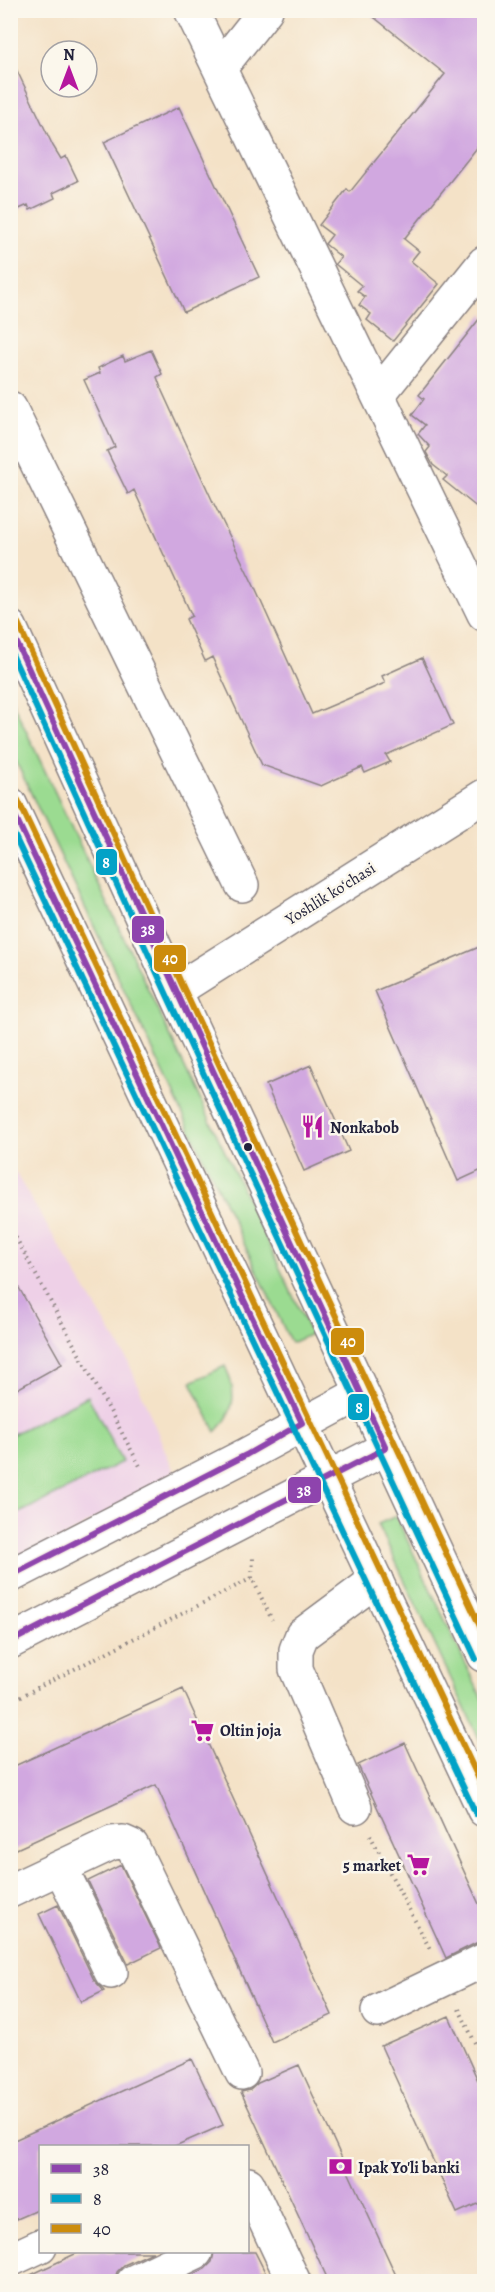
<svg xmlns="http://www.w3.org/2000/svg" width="495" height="2292" viewBox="0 0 495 2292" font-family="Alegreya,serif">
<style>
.built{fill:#eed0e7}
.green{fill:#9bdb91;stroke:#5e7e66;stroke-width:1.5}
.building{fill:#d1a8e0}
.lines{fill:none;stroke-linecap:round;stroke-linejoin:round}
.minor-casing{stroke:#8b8281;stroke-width:36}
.major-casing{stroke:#8b8281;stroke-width:36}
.path{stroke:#8b8281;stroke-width:4;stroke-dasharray:1.5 4.5;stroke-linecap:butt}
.minor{stroke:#fff;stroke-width:33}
.major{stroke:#fff;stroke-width:33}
.bus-1-casing{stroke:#fbf7ec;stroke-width:10}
.bus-2-casing{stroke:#fbf7ec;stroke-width:10}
.bus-3-casing{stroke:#fbf7ec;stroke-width:10}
.bus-1{stroke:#8e44ad;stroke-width:6}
.bus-2{stroke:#02a2c7;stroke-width:6}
.bus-3{stroke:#cc8c0c;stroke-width:6}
.bus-dot{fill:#22223b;stroke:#fbf7ec;stroke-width:2}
.labels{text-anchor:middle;stroke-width:5;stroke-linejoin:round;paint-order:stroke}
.street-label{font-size:16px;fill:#22223b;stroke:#fbf7ec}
.poi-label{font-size:16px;font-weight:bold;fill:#22223b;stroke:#fbf7ec;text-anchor:start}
.line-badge{stroke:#fbf7ec;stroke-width:2}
.badge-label{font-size:16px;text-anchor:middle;font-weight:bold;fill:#fff}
</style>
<rect width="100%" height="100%" fill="#fbf7ec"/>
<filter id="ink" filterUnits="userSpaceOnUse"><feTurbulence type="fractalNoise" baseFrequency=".0167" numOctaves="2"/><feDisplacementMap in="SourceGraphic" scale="12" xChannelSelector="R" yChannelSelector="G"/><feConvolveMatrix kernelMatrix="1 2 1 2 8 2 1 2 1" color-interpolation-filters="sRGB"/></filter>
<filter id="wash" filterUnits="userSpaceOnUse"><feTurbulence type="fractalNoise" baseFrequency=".008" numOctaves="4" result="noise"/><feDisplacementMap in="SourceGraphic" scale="24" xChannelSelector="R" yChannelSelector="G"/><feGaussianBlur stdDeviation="1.35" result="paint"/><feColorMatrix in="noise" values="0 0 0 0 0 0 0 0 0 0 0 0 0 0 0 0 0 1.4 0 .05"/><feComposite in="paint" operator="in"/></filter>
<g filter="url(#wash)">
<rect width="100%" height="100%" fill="#f4e2c7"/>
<path class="built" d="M10 1164 128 1361 174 1472 11 1569Z"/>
<path class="green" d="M11 699 311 1334 291 1343 11 751Z
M225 1366C237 1391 236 1412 216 1432L191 1382Z
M88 1396 122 1462 11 1517V1435Z
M396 1516 484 1703V1749L378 1524Z"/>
<g id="blocks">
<path class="building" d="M365 10H484V139L404 239 419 251 411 261 439 284 393 341 367 320 371 314 359 305 365 297 357 291 362 286 335 264 341 257 325 244 332 235 319 225 347 189 350 192 445 74Z
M10 56 53 146 61 159 66 156 78 181 53 193 55 198 30 210 28 205 10 213Z
M179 107 259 277 184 312 104 142Z
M484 313V513L443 480 447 476 433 465 426 452 430 447 418 434 425 425 412 415 424 399 419 395Z
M151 350 162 374 157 377 162 391 213 502 254 586 312 714 385 683 382 676 422 658 453 725 386 755 390 762 365 773 362 767 321 786 262 765 212 657 205 661 186 619 192 616 134 490 128 494 107 451 115 447 84 380 100 373 98 368 123 356 125 361Z
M484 945V1169L458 1181 375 991Z
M311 1065 349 1151 304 1171 266 1085Z
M10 1272 62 1364 10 1393Z
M183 1689 332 2015 272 2042 156 1785 10 1852V1768Z
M405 1743 484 1915V1941L476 1943 446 1958 358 1765Z
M121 1865 161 1948 128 1964 88 1881Z
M58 1905 94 1980 104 1991 81 2002 39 1914Z
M449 2016 484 2094V2201L457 2213 381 2046Z
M192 2059 223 2125 175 2146H40V2209L10 2222V2142Z
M299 2065 399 2282H329L241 2092 250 2090 258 2083Z
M79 2252H153L124 2265 117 2272 114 2282H16Z
M214 2252H255L265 2272 244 2282H178L205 2269 212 2262Z"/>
</g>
</g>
<g filter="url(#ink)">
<use href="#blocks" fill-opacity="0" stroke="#8b8281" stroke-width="1.5"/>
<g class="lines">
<defs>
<path id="minor" d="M191 10 484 614
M220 68 266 10
M378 395 484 263
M10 408 242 885
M175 991 484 796
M355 1807 296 1669V1650L302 1635 376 1580
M61 1868 111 1972
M10 1891 112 1843 123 1842 132 1846 242 2073
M378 2011 484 1960
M248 2184 294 2282
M10 2260 40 2246
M133 2282 196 2252"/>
<path id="major" d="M10 627 175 991 484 1655
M10 804 484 1810
M10 1576 246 1455 361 1393
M10 1642 386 1448"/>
</defs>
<use href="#minor" class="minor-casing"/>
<use href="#major" class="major-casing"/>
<path class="path" d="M10 1227 141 1468
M252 1578 253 1558
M10 1702 252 1578 272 1620
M370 1835 431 1951
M459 2009 484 2062"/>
<use href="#minor" class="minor"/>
<use href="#major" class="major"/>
<defs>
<path id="bus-1" d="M10 628 386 1448 10 1642
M10 805 302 1423 246 1455 10 1576"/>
<path id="bus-2" d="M10 650 167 995 476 1659
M10 826 476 1814"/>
<path id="bus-3" d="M18 623 183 987 484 1635
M18 800 484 1790"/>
</defs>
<use href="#bus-1" class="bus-1-casing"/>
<use href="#bus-2" class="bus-2-casing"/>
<use href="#bus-3" class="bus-3-casing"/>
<use href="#bus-1" class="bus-1"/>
<use href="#bus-2" class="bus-2"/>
<use href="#bus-3" class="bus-3"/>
</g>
</g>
<defs>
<symbol id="restaurant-bare" viewBox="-9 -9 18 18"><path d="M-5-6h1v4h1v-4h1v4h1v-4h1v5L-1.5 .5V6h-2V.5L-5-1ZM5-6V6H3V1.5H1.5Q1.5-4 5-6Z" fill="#b5179e" stroke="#fbf7ec" stroke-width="2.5" paint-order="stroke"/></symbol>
<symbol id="supermarket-bare" viewBox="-9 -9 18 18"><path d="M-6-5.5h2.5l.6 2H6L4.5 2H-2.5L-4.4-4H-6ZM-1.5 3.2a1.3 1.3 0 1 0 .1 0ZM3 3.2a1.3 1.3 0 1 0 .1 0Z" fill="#b5179e" stroke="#fbf7ec" stroke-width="2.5" paint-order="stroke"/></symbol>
<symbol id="bank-bare" viewBox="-9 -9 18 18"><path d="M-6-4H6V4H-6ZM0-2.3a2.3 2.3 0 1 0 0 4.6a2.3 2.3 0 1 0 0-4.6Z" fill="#b5179e" stroke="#fbf7ec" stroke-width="2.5" paint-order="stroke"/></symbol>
</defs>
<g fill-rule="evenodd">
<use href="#restaurant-bare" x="296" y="1110" width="33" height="33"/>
<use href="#supermarket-bare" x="186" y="1714" width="33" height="33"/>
<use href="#supermarket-bare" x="402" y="1848" width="33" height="33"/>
<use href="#bank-bare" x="324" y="2150" width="33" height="33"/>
</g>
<circle class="bus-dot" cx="248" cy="1147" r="5"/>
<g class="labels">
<g class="street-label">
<text transform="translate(330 893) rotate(-32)" y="6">Yoshlik koʻchasi</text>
</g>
<g class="poi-label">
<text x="330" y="1133">Nonkabob</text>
<text x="220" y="1736">Oltin joja</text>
<text x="401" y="1871" text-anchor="end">5 market</text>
<text x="358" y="2173">Ipak Yo'li banki</text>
</g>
</g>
<g class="line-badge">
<rect x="95" y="848" width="23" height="28" rx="6" fill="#02a2c7"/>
<rect x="131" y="915" width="34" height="29" rx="6" fill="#8e44ad"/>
<rect x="153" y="944" width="34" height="29" rx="6" fill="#cc8c0c"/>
<rect x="330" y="1327" width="35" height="29" rx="6" fill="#cc8c0c"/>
<rect x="347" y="1393" width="23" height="28" rx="6" fill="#02a2c7"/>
<rect x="287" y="1476" width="35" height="28" rx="6" fill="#8e44ad"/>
</g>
<g class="badge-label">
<text x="106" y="868">8</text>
<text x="148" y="935">38</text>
<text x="170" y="964">40</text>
<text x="348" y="1347">40</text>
<text x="359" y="1413">8</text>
<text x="304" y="1496">38</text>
</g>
<rect width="495" height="2292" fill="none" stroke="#fbf7ec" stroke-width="36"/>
<rect x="39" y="2145" width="210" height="108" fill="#fbf7ec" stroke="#a4a2a5" stroke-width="1.5"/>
<rect x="51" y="2164" width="30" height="9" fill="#8e44ad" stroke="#a4a2a5" stroke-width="1.5"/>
<text x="93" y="2175" font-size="18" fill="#22223b">38</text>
<rect x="51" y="2194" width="30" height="9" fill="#02a2c7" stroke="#a4a2a5" stroke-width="1.5"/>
<text x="93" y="2205" font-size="18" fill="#22223b">8</text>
<rect x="51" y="2224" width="30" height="9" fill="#cc8c0c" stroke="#a4a2a5" stroke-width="1.5"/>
<text x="93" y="2235" font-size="18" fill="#22223b">40</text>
<g transform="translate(69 69)"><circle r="28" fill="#fbf7ec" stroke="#a4a2a5" stroke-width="1.5"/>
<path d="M0-4.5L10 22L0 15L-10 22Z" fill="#b5179e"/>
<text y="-9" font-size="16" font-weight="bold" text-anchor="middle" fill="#22223b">N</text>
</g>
</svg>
